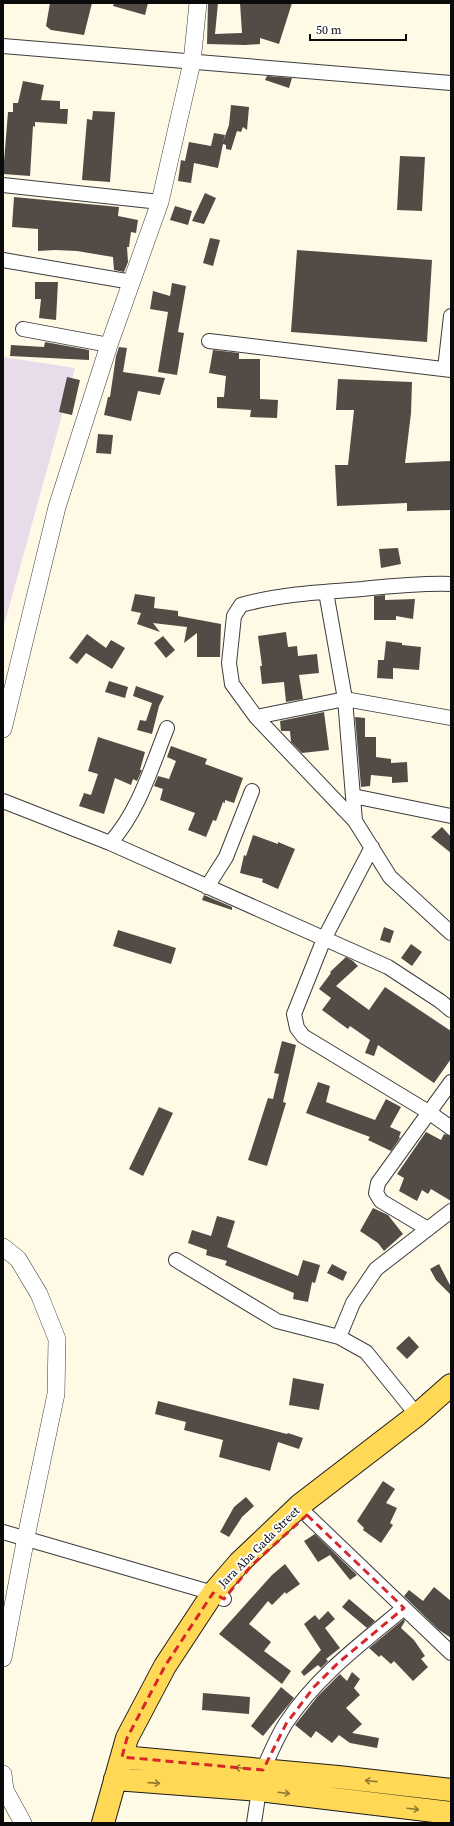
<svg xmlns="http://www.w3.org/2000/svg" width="454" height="1826" viewBox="0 0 454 1826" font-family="'Source Serif 4',serif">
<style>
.industrial{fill:#e9dcea}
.building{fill:#534b45}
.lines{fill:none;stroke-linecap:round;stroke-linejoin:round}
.minor-casing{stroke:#3d3d3d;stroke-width:16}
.tertiary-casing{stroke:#3d3d3d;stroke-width:18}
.primary-casing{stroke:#1b1b1b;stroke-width:24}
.minor{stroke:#fff;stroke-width:14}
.tertiary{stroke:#fff;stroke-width:17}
.primary{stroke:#ffd856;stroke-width:22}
.oneway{stroke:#917b34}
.marked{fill:none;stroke:#d62828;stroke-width:3;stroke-dasharray:8 5;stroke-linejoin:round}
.labels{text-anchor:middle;stroke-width:4;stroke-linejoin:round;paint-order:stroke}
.street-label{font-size:12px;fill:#0a0a0a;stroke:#fff}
</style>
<rect width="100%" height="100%" fill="#fffae6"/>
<path class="industrial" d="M3 357 75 368 3 629Z"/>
<path class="building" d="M50 3H92L84 35 51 30 46 26Z
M114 3H148L145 15 113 6Z
M208 3H218L215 34 242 33 240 3H292L279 44 260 38V44L245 45 207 44Z
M267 76 292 78 289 88 265 80Z
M23 81 44 85 41 100 60 101V109H68L67 124 35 122V127L33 126 30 176 3 174 8 112H13V103H18Z
M231 105 249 107 247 130 243 127 241 132 237 131 231 150 226 149V145L223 144 218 168 194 163 191 183 178 181 181 160 185 161 189 142 211 146 214 133 225 135 223 142 229 125Z
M93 111 115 112 110 182 82 180 87 119 92 120Z
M400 156 425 157 422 211 397 210Z
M205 193 216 198 204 224 192 221Z
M14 197 119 207 118 216 138 220 136 233 131 232 129 247H127L128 262 124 272 114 270 113 257 77 251 55 250 38 251V229L12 227Z
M175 206 192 211 188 225 170 220Z
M210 238 220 240 213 266 203 263Z
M297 250 432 260 427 342 291 332Z
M35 282H58L56 320 39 318 41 299H35Z
M172 283 186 286 178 332 184 333 177 375 158 372 168 312 150 309 153 291 170 296Z
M45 342 89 350V360L10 356 11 345 44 347Z
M119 347 127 348 123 372 165 378 160 395 138 391 131 421 104 415 108 397H110L116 356Z
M213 350 239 353V359H260V399L278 400 277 418 250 417 251 410 217 408V397H224L226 376 209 373Z
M67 377 80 380 72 415 59 412Z
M338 379 412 382 411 413 405 463 451 461V510L407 511V503L337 506 335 465H348L354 410H336Z
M98 434 113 435 111 454 96 453Z
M398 548 401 564 381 568 379 549Z
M135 594 155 597 154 608 178 611V616L221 624 220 657H197V633L184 643 187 627 153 623 160 632 137 624 141 613 131 611Z
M385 595V600L415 599 413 619 396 616V620H374V596Z
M286 632 288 647 297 646 298 656 317 654 319 673 299 675 303 699 286 702 284 682 262 684 260 666H262L258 636Z
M87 634 106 648 111 640 125 648 112 669 86 653 77 664 69 658Z
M163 636 175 650 166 658 154 643Z
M386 641 402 643V645L421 647 419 670 393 668V679L377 678 378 660H384Z
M109 681 128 687 125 698 105 692Z
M136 686 164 696 159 706 152 734 137 730 140 720 146 721 152 703 133 696Z
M324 712 329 750 302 753 291 742 290 731H281L280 721Z
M355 717 365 718V737H376V757L391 759V763L407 762 408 782 392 783V777L371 775 370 786 361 787Z
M98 737 145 752 140 770H142L137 781 133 779 131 785 115 778 104 814 79 806 84 793 91 795 98 774 88 771Z
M171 746 207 759 205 764 243 778 234 803 225 800V803L223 802 216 821 213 820 206 837 188 830 195 813 160 800 163 789 154 786 158 776 169 779 176 761 167 757Z
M442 827 451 837V853L431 837Z
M253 835 278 844V842L295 849 278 889 262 882 263 879 240 873 244 855 246 856Z
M204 895 232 907V910L202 900Z
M384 927 394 931 390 943 380 940Z
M118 930 176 948 171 964 113 946Z
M411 944 422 952 412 966 401 958Z
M346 957 353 961 358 966 336 986 369 1010 385 987 451 1031V1059L434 1083 378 1045 374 1056 365 1053 370 1040 350 1026 348 1029 322 1010 331 998 319 989 331 973 330 972Z
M282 1041 296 1045 283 1102 286 1103 267 1166 248 1160 268 1098 273 1099 279 1074 274 1073Z
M318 1082 330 1086 326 1102 375 1120 386 1099 401 1107 390 1127 401 1132 399 1137 400 1138 391 1151 368 1140 370 1137 306 1113Z
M159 1107 173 1113 143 1176 129 1169Z
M426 1132 441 1140 444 1134 451 1136V1201L431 1189 428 1194 422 1190 417 1201 399 1191 404 1178 397 1174Z
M373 1208 388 1215 403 1234 384 1251 378 1243 360 1231Z
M217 1216 235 1221 227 1247 298 1276 303 1260 320 1265 315 1283 312 1282 308 1302 293 1299 294 1293 225 1265 227 1261 206 1255 207 1250 188 1243 192 1230 211 1236Z
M332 1264 347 1272 343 1281 327 1273Z
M439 1264 451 1287 450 1294 436 1280 430 1269Z
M409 1336 419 1347 407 1359 396 1348Z
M293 1378 324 1384 319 1410 289 1405Z
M158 1401 287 1434 288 1433 303 1438 299 1449 278 1442 270 1471 219 1457 223 1440 184 1430 186 1422 155 1414Z
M383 1481 395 1489 386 1503 397 1508 390 1523 393 1525 381 1543 363 1530 364 1528 357 1521Z
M246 1497 254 1506 242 1517 229 1537 220 1532 234 1507Z
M315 1534 357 1575 350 1580 330 1555 318 1562 304 1541Z
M285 1564 300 1584 286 1594 285 1592 272 1605 268 1601 249 1624 271 1642 264 1651 291 1671 282 1684 219 1634 272 1575Z
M434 1587 451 1601V1638L439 1630 404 1596 409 1590 423 1601Z
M349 1599 375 1621 367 1628 342 1607Z
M328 1611 335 1619 325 1628 340 1648 326 1659 328 1661 321 1668 318 1665 304 1676 301 1672 321 1650 304 1624 315 1615 319 1620Z
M404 1619 405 1621 401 1628 414 1640 425 1656 421 1659 428 1667 413 1681 394 1661 391 1664 381 1655 379 1657 369 1648Z
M352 1672 360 1679 354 1688 360 1695 346 1708 362 1724 352 1733 379 1738 377 1748 350 1743 339 1735 332 1743 316 1731 311 1738 295 1725 318 1696 340 1674 347 1681Z
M281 1687 294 1698 263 1736 251 1726Z
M203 1693 250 1697 249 1714 202 1710Z"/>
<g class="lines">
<defs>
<path id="minor" d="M3 46 451 83
M3 185 160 202
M3 260 132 282
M23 329 109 345
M209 341 451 370
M445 369 451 316
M451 584C421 583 392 586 362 589 322 592 280 594 241 605L234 616 229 663 232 684 256 717 355 821 390 877 451 933
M326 592 345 699 355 821
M256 717 345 699 451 718
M353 796 451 816
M3 801 110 843 388 967 440 1001 451 1010
M110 843C139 811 151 768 167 728
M372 847 324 939 294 1014 297 1028 303 1036 430 1113 451 1128
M207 887 226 857 252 791
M428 1229 381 1201 376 1193 378 1183 451 1082
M176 1260 277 1321 339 1337 366 1352 417 1415
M339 1337 353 1303 376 1269 451 1211
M307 1515 451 1653
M3 1532 213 1593 224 1599
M263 1770C270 1754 277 1737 286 1723 317 1676 362 1643 404 1608
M254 1823 259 1790"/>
<path id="tertiary" d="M3 729 57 507 109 345 160 202 192 62 198 3
M3 1247 18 1259 39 1294 57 1339 56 1394 26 1537 3 1658
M3 1774 5 1790 23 1823"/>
<path id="primary" d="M122 1757 338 1777 451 1790
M115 1779 259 1790 451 1813
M103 1823 127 1738 165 1666 213 1593 239 1563 300 1505 417 1415 451 1385"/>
</defs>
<use href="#minor" class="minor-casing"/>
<use href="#tertiary" class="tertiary-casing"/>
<use href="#primary" class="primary-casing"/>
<use href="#minor" class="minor"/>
<use href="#tertiary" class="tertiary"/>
<use href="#primary" class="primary"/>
</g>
<defs><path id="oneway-shaft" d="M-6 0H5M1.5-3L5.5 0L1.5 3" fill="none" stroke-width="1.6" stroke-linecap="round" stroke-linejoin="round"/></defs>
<g class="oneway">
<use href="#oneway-shaft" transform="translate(241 1768) rotate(-175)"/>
<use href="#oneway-shaft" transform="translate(371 1781) rotate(-174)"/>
<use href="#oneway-shaft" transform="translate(154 1783) rotate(4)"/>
<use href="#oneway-shaft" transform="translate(284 1793) rotate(7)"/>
<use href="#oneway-shaft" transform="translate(413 1809) rotate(7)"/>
</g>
<path class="marked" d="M307 1515 404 1608 338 1663 314 1687 286 1724 263 1770 122 1757 127 1738 165 1666 213 1593 224 1599 252 1565Z"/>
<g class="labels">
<g class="street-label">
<text transform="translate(259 1547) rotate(-45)" y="4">Jara Aba Gada Street</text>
</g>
</g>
<rect width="454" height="1826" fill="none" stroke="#0a0a0a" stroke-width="8"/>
<path d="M310 34v6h96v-6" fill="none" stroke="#0a0a0a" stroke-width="2"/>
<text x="316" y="34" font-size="12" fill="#0a0a0a" stroke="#ffffff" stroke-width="3" paint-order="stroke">50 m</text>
</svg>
